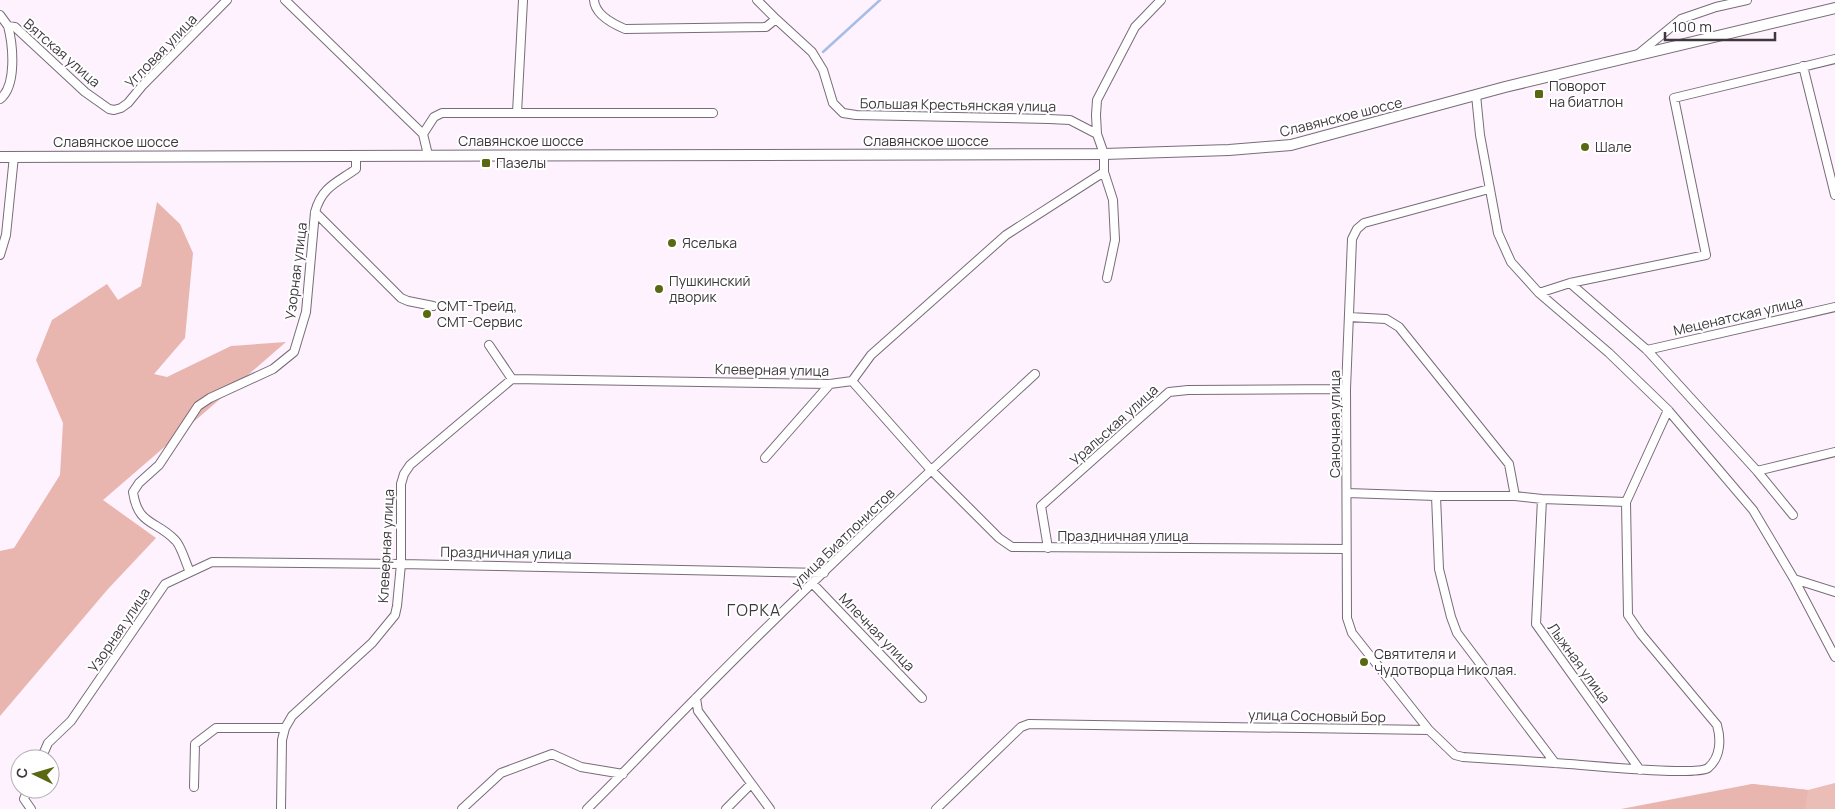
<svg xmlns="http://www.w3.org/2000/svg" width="1835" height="809" viewBox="0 0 1835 809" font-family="Manrope,sans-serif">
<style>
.green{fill:#eabdb7}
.forest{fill:#e9b5af}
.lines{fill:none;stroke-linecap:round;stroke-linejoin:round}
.stream{stroke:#a7bde5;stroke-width:2.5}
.minor-casing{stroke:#786c79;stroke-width:10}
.major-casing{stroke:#786c79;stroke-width:12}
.minor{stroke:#fff;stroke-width:8}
.major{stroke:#fff;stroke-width:10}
.poi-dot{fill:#596811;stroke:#fff;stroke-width:2}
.labels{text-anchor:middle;stroke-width:4;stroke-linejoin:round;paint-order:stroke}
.street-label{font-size:14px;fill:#3e383e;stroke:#fff}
.poi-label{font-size:14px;fill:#3e383e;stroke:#fff;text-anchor:start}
.quarter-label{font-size:16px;letter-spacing:1px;fill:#3e383e;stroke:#fff}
</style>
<rect width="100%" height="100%" fill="#fdf2fd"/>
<path class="green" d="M1835 783V809H1650L1752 784 1808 790Z"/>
<path class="forest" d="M157 202 180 224 193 253 185 338 154 374 167 377 231 346 286 342 103 500 156 538 108 589 0 716V551L14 548 60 475 63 423 36 360 52 320 107 284 118 300 141 286Z
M1752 784 1808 790 1805 809H1621Z"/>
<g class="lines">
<path class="stream" d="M823 52 880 0"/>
<defs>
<path id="minor" d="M285 0 423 134 428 155
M594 0C595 15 613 24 625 29L766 27 776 19 812 52 823 70 833 103 843 113 856 115 1049 119 1070 120 1097 134
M757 0 776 19
M0 15 8 26 15 27 85 92 109 109 114 110 121 108 128 103 142 86 227 0
M1637 55 1681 19 1716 7 1747 0
M1803 66 1835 195
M1476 95 1480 135 1498 233 1511 262 1539 293 1609 353 1668 410 1753 510 1794 579 1835 657
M0 99C17 86 13 45 8 26
M517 113 523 0
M423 134 434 117 442 113H713
M315 212 401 298 408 301 433 306
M0 255 6 235 14 156
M1107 278 1115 240 1113 200 1104 172V154L1097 134 1096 115 1097 100 1135 27 1161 0
M1570 283 1647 350 1757 471 1793 515
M1539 293 1570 283 1706 255 1674 98 1835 59
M1349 317 1386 319 1399 327 1509 464 1515 496
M489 345 512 379
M1647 350 1835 307
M852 381 931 470 999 538 1012 547 1346 549
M852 381 871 355 1006 235 1104 172
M765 458 830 384
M1757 471 1835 452
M1347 493 1436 496H1515L1542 499 1626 502 1668 410
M1436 496 1439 569 1451 617 1457 633 1555 763
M1542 499 1536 624 1640 770
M1048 548 1041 506 1169 392 1188 390 1346 389
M190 572C186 564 181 545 175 540 156 520 138 526 133 492L139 483 159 465 198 406 210 398 273 369 294 352 306 312 315 212C322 187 336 183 356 169V155
M1794 579 1835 592
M813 584 922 698
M696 698 698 711 770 809
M1429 730 1352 633 1347 618 1346 389 1352 239 1357 229 1364 223 1489 189
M41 759 48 743 71 721 165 584 212 562 401 564 824 573
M194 787 195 744 216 728H285
M28 789 24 799 31 809
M281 809 282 740 285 728 292 716 372 643 395 615 397 606 401 564V484L404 474 410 465 512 379 830 384 852 381
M462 809 501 773 552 754 581 767 623 774
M587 809C624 773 659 735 696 698 805 587 920 480 1035 374
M726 809 751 784
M936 809 1021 727 1029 724 1429 730 1455 755 1463 757C1494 759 1524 761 1555 763 1578 764 1694 777 1708 768 1721 757 1721 739 1717 725L1641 634 1628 615 1626 502"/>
<path id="major" d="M0 157 1104 154 1229 150 1291 145 1505 87 1835 8"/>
</defs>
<use href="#minor" class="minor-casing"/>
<use href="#major" class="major-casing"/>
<use href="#minor" class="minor"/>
<use href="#major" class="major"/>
</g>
<g class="poi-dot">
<rect x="1534" y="89" width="10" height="10" rx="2.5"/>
<circle cx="1585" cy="147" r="5"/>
<rect x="481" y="158" width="10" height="10" rx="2.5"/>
<circle cx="672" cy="243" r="5"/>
<circle cx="659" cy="289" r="5"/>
<circle cx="427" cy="314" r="5"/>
<circle cx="1364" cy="662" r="5"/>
</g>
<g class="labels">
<g class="street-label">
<text transform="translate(161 51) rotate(-46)" y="5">Угловая улица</text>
<text transform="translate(62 53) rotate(41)" y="5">Вятская улица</text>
<text transform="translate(958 105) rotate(1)" y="5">Большая Крестьянская улица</text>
<text transform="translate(1341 117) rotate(-14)" y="5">Славянское шоссе</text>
<text x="521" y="146">Славянское шоссе</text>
<text x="926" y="146">Славянское шоссе</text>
<text x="116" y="147">Славянское шоссе</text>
<text transform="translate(296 271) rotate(-83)" y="5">Узорная улица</text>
<text transform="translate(1738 316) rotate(-13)" y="5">Меценатская улица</text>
<text transform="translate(772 370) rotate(1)" y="5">Клеверная улица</text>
<text transform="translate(1335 424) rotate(-90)" y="5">Саночная улица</text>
<text transform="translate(1114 425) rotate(-42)" y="5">Уральская улица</text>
<text x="1123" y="541">Праздничная улица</text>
<text transform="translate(843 538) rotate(-44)" y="5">улица Биатлонистов</text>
<text transform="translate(386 546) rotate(-87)" y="5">Клеверная улица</text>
<text transform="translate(506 553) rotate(1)" y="5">Праздничная улица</text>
<text transform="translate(119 630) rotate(-56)" y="5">Узорная улица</text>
<text transform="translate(877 632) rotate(46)" y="5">Млечная улица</text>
<text transform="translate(1579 663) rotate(54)" y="5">Лыжная улица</text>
<text transform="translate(1317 716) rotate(1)" y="5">улица Сосновый Бор</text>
</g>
<g class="poi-label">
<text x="1549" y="91">Поворот<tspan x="1549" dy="16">на биатлон</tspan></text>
<text x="1595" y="152">Шале</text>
<text x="496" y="168">Пазелы</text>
<text x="682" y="248">Яселька</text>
<text x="669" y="286">Пушкинский<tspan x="669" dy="16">дворик</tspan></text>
<text x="437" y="311">СМТ-Трейд,<tspan x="437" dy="16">СМТ-Сервис</tspan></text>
<text x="1374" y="659">Святителя и<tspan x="1374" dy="16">Чудотворца Николая.</tspan></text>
</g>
<g class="quarter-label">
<text x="754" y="616">ГОРКА</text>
</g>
</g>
<g transform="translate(35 774) rotate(275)"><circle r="24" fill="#ffffff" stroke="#b2afb2"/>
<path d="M0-4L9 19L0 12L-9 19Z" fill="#596811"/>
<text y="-8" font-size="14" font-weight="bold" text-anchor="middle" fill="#3e383e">С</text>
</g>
<path d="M1665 32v8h110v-8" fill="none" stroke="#3e383e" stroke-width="2.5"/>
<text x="1672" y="32" font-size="15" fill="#3e383e" stroke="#ffffff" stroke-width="4" paint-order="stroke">100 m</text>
</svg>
